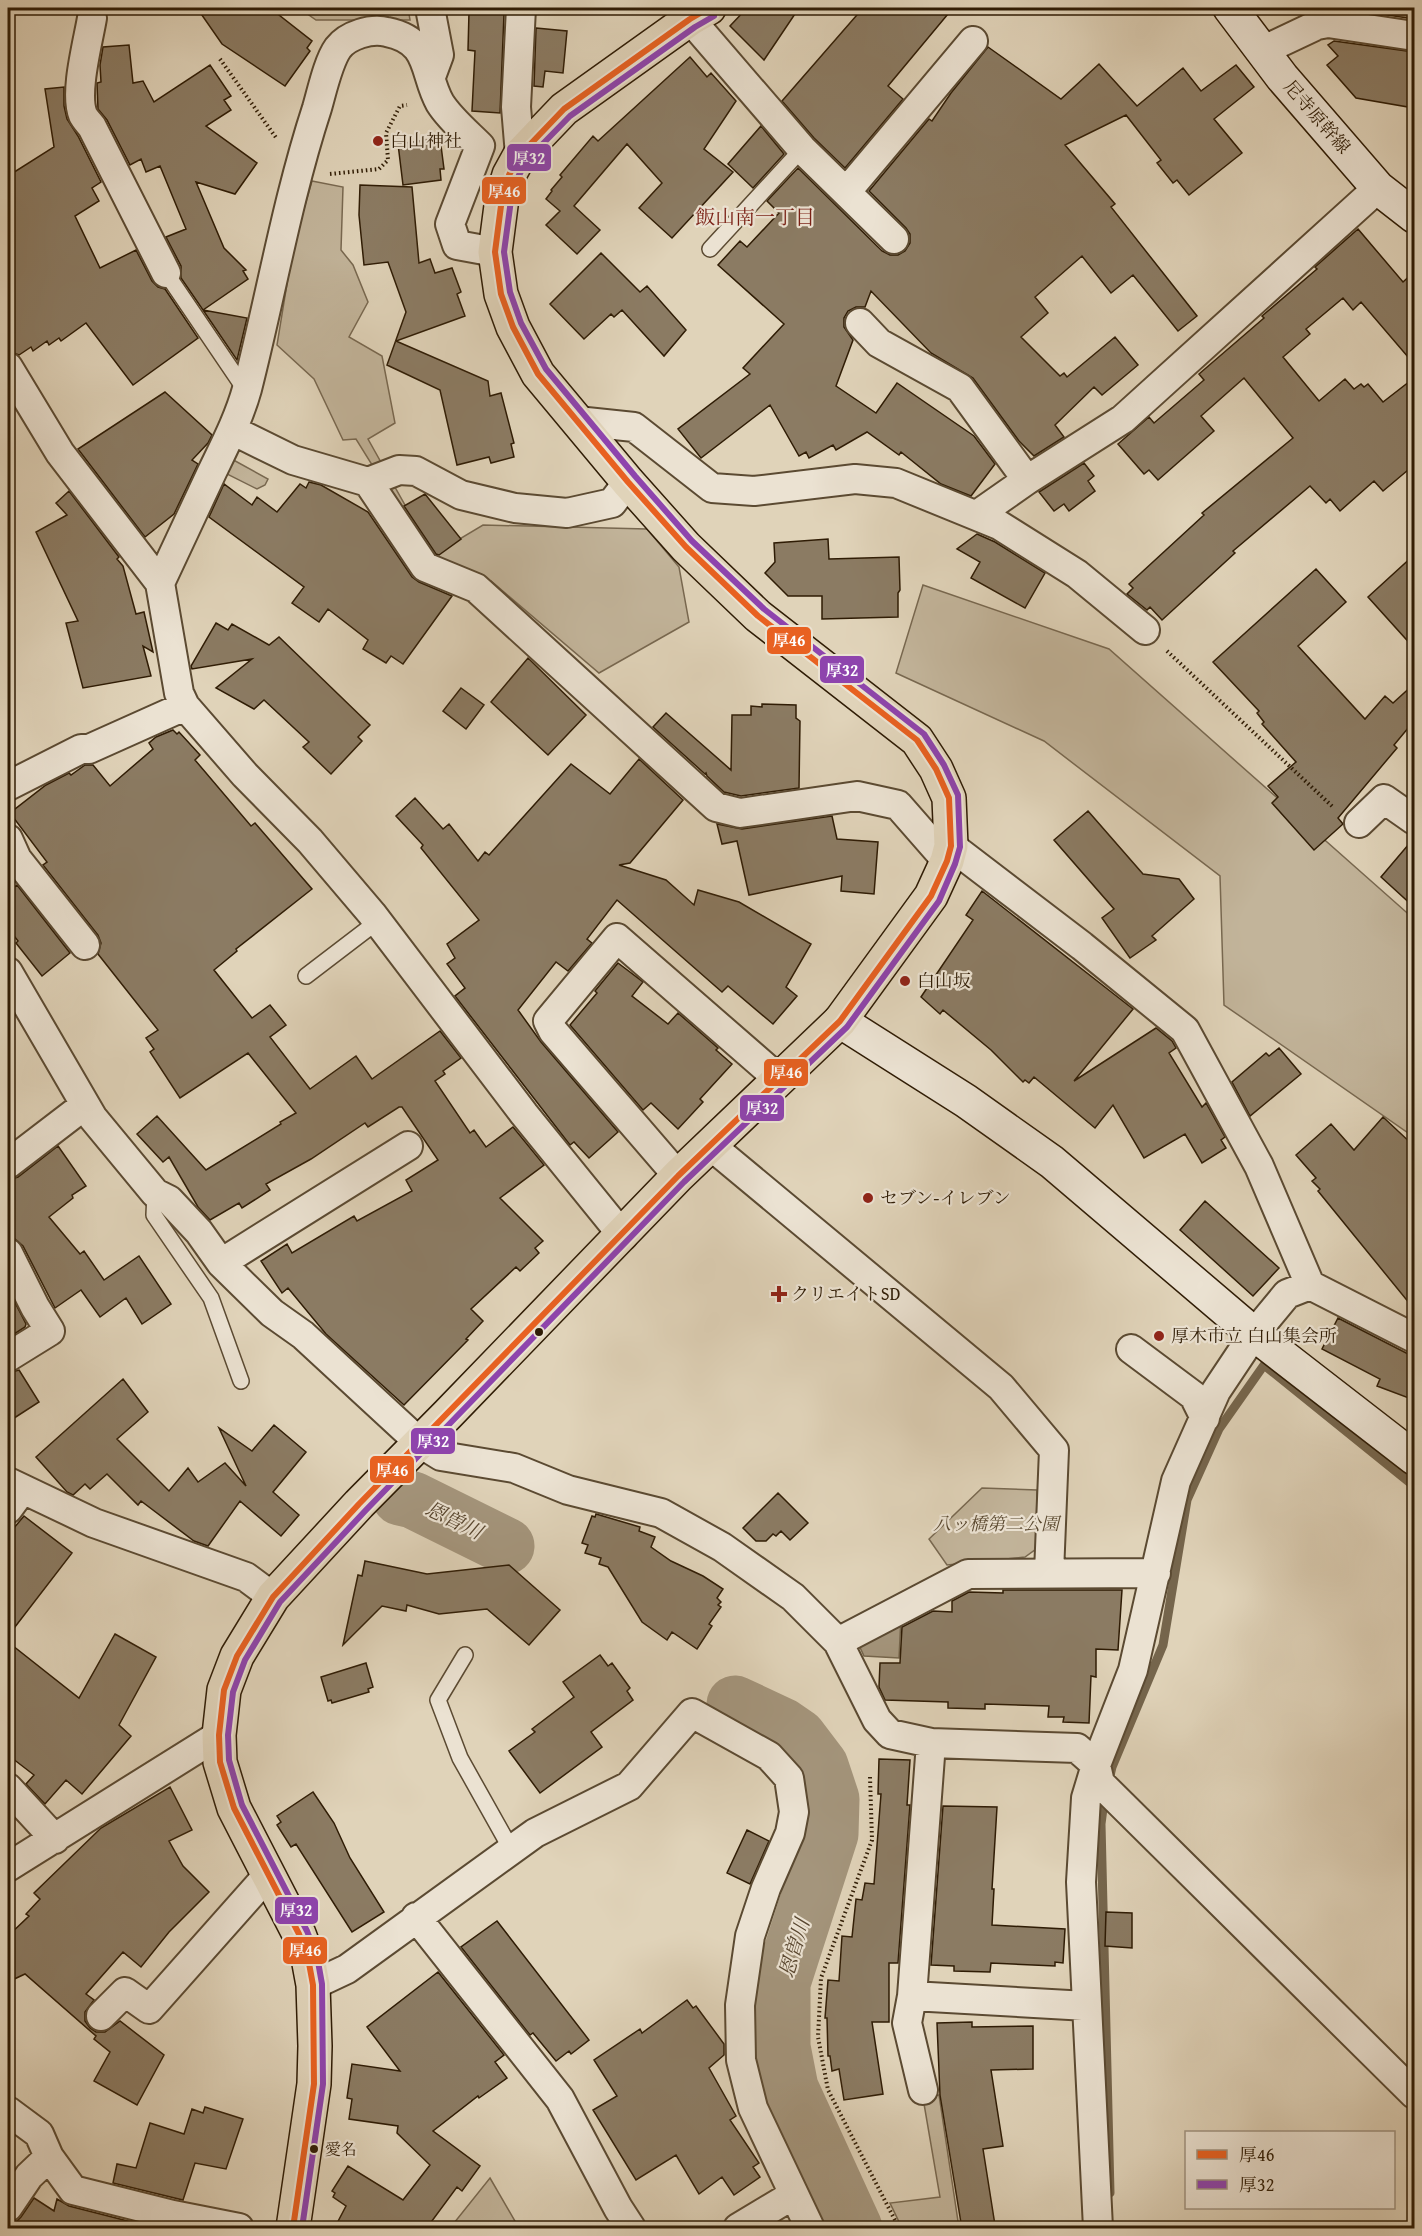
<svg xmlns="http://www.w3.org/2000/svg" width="1422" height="2236" viewBox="0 0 1422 2236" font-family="'Gentium Book Plus','Noto Serif JP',serif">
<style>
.green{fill:#c2b49a;stroke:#786850;stroke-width:1.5}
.water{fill:#a4957c;stroke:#75654c;stroke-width:1.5}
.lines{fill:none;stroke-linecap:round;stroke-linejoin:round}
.stream{stroke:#75654c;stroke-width:9}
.river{stroke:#a4957c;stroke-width:57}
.building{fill:#8b7b63;stroke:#2f1c05;stroke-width:1.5}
.lane-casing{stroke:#5b4a32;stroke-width:18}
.street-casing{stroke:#5b4a32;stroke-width:32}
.secondary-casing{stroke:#2f1c05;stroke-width:36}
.primary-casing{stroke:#2f1c05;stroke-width:36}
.path{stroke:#2f1c05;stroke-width:4;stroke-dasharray:1.5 3;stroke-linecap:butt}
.lane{stroke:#ebe2d2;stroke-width:15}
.street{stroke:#ebe2d2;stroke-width:28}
.secondary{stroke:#ebe2d2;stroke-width:33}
.primary{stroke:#e0d3b9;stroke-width:33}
.bus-1-casing{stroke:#ebe2d2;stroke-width:10}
.bus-2-casing{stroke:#ebe2d2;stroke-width:10}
.bus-1{stroke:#e86121;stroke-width:6}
.bus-2{stroke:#8e44ad;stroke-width:6}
.poi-dot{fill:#8f2418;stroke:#ebe2d2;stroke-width:2}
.bus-dot{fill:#2f1c05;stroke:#ebe2d2;stroke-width:2}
.labels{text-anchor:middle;stroke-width:4.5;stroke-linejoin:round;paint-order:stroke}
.bus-label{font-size:16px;fill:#2f1c05;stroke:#ebe2d2;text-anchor:start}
.street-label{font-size:18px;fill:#2f1c05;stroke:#ebe2d2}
.poi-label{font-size:18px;fill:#2f1c05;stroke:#ebe2d2;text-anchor:start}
.park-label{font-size:18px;font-style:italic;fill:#5b4a32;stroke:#ebe2d2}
.neighbourhood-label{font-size:20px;fill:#7a1f14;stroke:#ebe2d2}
.water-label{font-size:20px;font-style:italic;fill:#58462f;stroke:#ebe2d2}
.line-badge{stroke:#ebe2d2;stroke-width:2}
.badge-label{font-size:16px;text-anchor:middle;font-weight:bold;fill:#fff}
</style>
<rect width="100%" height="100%" fill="#e0d3b9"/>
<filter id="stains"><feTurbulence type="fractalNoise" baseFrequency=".00333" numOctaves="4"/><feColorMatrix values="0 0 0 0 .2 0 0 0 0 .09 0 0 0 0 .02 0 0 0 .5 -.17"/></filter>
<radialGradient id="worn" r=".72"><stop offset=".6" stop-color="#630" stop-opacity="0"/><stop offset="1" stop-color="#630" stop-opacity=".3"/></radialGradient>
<path class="green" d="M299 8H408L410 20H316Z
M312 181 343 187 341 250 353 265 368 302 349 337 382 356 395 423 368 439 433 555 483 525 647 529 679 567 689 622 599 673 491 581 433 563 356 439 343 440 314 379 277 345 293 247Z
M228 457 268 479 265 485 257 489 221 471Z
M923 585 1109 649 1414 919V1137L1224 1005 1220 876 1044 741 896 673Z
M982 1488 1037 1490 1036 1549 1025 1557 947 1565 929 1539Z
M939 2095 959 2228H902L890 2203 940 2197 923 2098Z
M490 2178 519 2228H450Z"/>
<path class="water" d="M901 1617 899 1658 864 1656 857 1641Z"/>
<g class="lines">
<path class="stream" d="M1109 1780 1112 1767 1163 1645 1187 1500 1219 1429 1264 1365 1414 1486
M1105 1793 1101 1824 1110 2193"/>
<path class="river" d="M400 1497 413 1500 506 1546
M735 1704 782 1726 798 1737 820 1766 831 1799 830 1834 782 1983V2047L790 2088 854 2228"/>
</g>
<path class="building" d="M197 8H270L312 41 307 48 310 51 285 86 222 44Z
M747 8H799L764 60 730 26Z
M863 8H953L888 86 903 99 845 168 814 138 782 101Z
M1372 8H1414V19L1367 12Z
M469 12 504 14 500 113 472 111 475 51 468 50Z
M536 28 567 31 563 73 545 71 543 87 534 86Z
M1334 41 1414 52V108L1356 98 1327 65 1338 56 1328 45Z
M129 45 133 83 143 81 154 102 210 65 231 96 224 100 231 110 206 126 257 163 235 194 196 182 224 248 246 270 243 271 248 279 203 310 181 278V266L166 237 186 229 160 166 146 172 141 159 130 165 107 120 98 109 97 83 101 82 100 65 103 47Z
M988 47 1061 99 1099 64 1137 106 1183 68 1201 91 1236 65 1254 87 1214 119 1242 153 1189 195 1177 180 1173 183 1157 163 1161 160 1126 115 1065 145 1115 204 1111 207 1197 316 1178 331 1133 275 1111 293 1082 256 1035 297 1048 313 1021 337 1060 376 1064 373 1067 377 1115 337 1138 365 1102 395 1094 387 1055 425 1064 437 1034 456 1019 441 973 378 931 353 871 291 865 307H856L848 311 844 318V327L853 340 836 386 876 413 897 383 974 436 995 464 971 496 941 484 901 452 899 455 867 432 836 450 833 445 809 458 806 452 799 456 770 405 701 458 678 429 750 374 743 368 784 324 718 265 740 241 747 247 779 213 767 201 798 168 882 251 890 255H898L905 251 910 243V234L906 228 869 191 929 119 932 121 951 93Z
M690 57 707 77 711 73 736 101 704 149 733 172 672 238 639 208 662 183 627 144 574 206 600 230 577 254 546 225 560 211 546 199 552 191 551 190 562 177 560 175 593 136 598 141Z
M64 87V106L67 119 78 136 101 182 92 188 99 201 75 216 100 268 136 250 152 281 158 287 165 289 198 338 133 385 86 323 61 341 59 338 49 345 47 341 33 351 31 347 19 355 8 351V176L54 147 45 89Z
M761 126 784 154 753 188 728 164Z
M440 138 444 169H440L441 180 403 185 398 144Z
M360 185 412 187 419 263 430 259 435 273 452 268 461 292 457 294 465 316 396 341 488 381 490 396 501 393 514 443 511 444 514 457 491 463 489 457 457 465 440 390 387 365 406 312 388 262 364 265 359 215Z
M1358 229 1403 282 1414 272V364L1361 302 1353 310 1343 298 1306 329 1310 334 1283 357 1319 401 1345 379 1354 389 1361 384 1364 387 1368 384 1383 402 1414 378V465L1383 491 1374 481 1340 511 1330 499 1326 503 1310 486 1233 551 1235 553 1162 620 1150 607 1147 610 1127 594 1133 588 1129 584 1204 515 1202 513 1293 438 1244 378 1201 416 1214 431 1158 480 1149 470 1144 474 1118 444 1149 417 1154 423 1204 380 1199 374 1264 318 1262 316 1317 269 1315 267Z
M601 253 640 292 647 286 686 330 664 356 622 310 614 317 611 314 584 339 550 304Z
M203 310 247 318 237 360Z
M165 392 212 435 208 443 192 460 198 464 174 514 145 537 78 449Z
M1084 463 1094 476 1088 481 1095 491 1069 511 1064 504 1054 511 1039 492Z
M309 482 321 485 368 512 412 577 419 582 452 596 403 664 391 656 386 663 363 649 368 640 328 609 319 622 292 603 304 587 209 517 224 484 252 505 257 497 277 512 300 484 306 488Z
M69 491 119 557 117 559 123 566 136 614 144 612 153 652 143 646 151 676 83 688 66 623 78 621 36 532 67 515 56 503Z
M425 494 461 539 439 555 436 554 404 506Z
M977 534 995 542 1045 573 1025 608 971 578 980 562 957 549Z
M828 539 829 559 899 557 900 590 898 593V617L822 619V596H788L765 573 775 562 774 543Z
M1414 555V648L1368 597Z
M1316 569 1346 602 1298 646 1365 719 1385 696 1393 703 1414 684V721L1394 745 1397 748 1338 818 1343 824 1314 850 1272 803 1278 797 1268 786 1296 762 1262 724 1264 722 1257 713 1259 711 1213 662Z
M216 623 228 630 232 624 269 645 279 637 370 725 358 737 362 741 331 774 303 747 309 742 264 700 254 709 216 688 252 659 192 669 191 666Z
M528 658 586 715 548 755 491 702Z
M461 688 484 705 466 729 443 711Z
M762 704 796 705V718L800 721 799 788 741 796 724 792 707 776 706 773 705 774 653 727 666 713 731 770 732 715H751V706L762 707Z
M173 730 177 734 179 732 200 755 195 760 251 826 255 823 312 889 236 949 237 951 214 970 252 1018 270 1005 286 1025 270 1037 310 1089 356 1056 372 1079 440 1031 461 1058 443 1071 445 1074 435 1081 470 1133 474 1130 486 1147 513 1127 544 1165 500 1198 543 1241 535 1248 539 1253 520 1271 516 1267 471 1309 483 1321 466 1339 468 1340 404 1405 326 1334 288 1288 282 1293 261 1261 287 1244 292 1253 354 1216 357 1221 412 1191 406 1180 438 1160 402 1107H399L368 1127 365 1123 311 1159 266 1184 270 1190 242 1208 239 1203 210 1220 198 1207 169 1157 163 1162 137 1134 157 1116 206 1170 281 1124 280 1122 296 1113 248 1053 180 1098 150 1052 154 1049 146 1038 158 1030 98 954 101 943 98 935 43 865 47 862 10 813 46 785 69 773 71 775 85 765H93L110 786 153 749 149 743 156 737Z
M639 759 683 800 630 863 619 865 666 880 694 905 698 890 739 902 811 944 786 987 797 996 773 1024 728 986 722 992 617 900 587 939 592 943 568 971 556 962 518 1010 541 1042 618 1132 589 1158 574 1142 570 1145 455 996 465 988 447 964 455 958 447 944 479 920 421 848 423 845 396 816 415 798 443 829 449 824 478 861 485 852 489 855 571 764 610 794Z
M1088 811 1143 874 1179 879 1194 899 1152 936 1156 940 1130 958 1102 918 1114 909 1054 840Z
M832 816 837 839 878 842 874 894 841 891 842 876 749 895 737 841 722 844 717 824 742 829Z
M1414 838V907L1381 877Z
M17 885 70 953 42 976 16 943 18 941 8 928V892Z
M982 891 1133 1009 1074 1081 1156 1028 1172 1041 1176 1048 1169 1053 1202 1107 1206 1103 1225 1137 1221 1140 1226 1148 1202 1163 1185 1134 1144 1158 1113 1105 1095 1128 1034 1077 1029 1083 1025 1080 1023 1082 991 1050 943 1010 940 1014 921 997 973 920 966 915Z
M618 963 643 982 632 996 668 1024 678 1013 718 1048 716 1050 732 1064 700 1099 703 1102 678 1129 651 1103 643 1110 570 1025 597 993 595 991Z
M1279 1048 1301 1074 1250 1116 1232 1082 1266 1053 1269 1056Z
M1383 1117 1414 1146V1309L1318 1191 1320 1189 1312 1181 1316 1178 1296 1155 1331 1124 1354 1150Z
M58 1146 86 1186 72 1195 73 1198 49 1217 80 1254 84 1251 104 1280 139 1256 171 1304 142 1324 126 1298 100 1317 81 1290 55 1308 23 1246 8 1233V1180L18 1177Z
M1205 1201 1279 1268 1253 1296 1180 1230Z
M8 1289 26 1324 25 1327 8 1338Z
M1338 1318 1414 1357V1400L1377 1386 1380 1379 1322 1349Z
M19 1370 39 1402 8 1422V1373Z
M123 1379 148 1412 117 1439 169 1491 188 1468 198 1482 225 1463 246 1486 219 1428 252 1451 274 1425 306 1452 273 1492 299 1515 281 1536 240 1501 208 1546 194 1541 141 1501 138 1505 107 1474 90 1489 85 1484 73 1495 67 1492 36 1457Z
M778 1493 808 1523 790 1540 781 1531 776 1536 773 1534 766 1541H756L743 1528Z
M596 1514 640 1527 639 1531 655 1537 651 1547 671 1561 703 1576 723 1589 717 1598 721 1602 718 1605 721 1607 709 1624 712 1626 697 1649 672 1632 667 1640 642 1622 608 1567 599 1564 601 1558 585 1553 588 1545 582 1543 592 1516 595 1517Z
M24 1516 72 1553 8 1636V1535Z
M365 1561 427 1574 509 1565 560 1610 529 1645 487 1609 439 1614 407 1605 406 1611 382 1606 343 1645 358 1575 362 1576Z
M1003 1590H1122L1118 1650 1096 1649V1677L1091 1676 1089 1723 1063 1722 1064 1717H1048L1049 1706 985 1704V1709L948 1708V1702L885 1700 879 1687 880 1663H900L902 1627 933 1611 952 1612V1601L969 1592 1003 1593Z
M115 1634 156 1657 119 1725 131 1736 82 1794 66 1780 45 1804 26 1784 34 1775 8 1755V1642L79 1698Z
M600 1655 608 1666 612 1663 630 1688 627 1691 633 1700 591 1732 602 1747 540 1793 509 1751 535 1732 532 1729 574 1697 563 1682Z
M366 1663 373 1687 368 1689 369 1692 332 1703 331 1700 328 1701 321 1677Z
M879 1759 910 1760 907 1805H910L898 1963H889V2022H872L883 2094 844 2100 839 2069 832 2071 830 2056H828L827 2018H825L828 1980 839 1981 842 1936 852 1937 856 1899 862 1900 865 1883 874 1884 881 1794H878Z
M170 1787 192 1830 169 1841 183 1866 209 1892 169 1932 141 1967 123 1952 86 1994 94 2000 85 2012V2021L90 2028 96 2032H105L120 2021 164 2055 137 2105 94 2081 110 2052 94 2039 96 2036 25 1974 8 1982V1936L29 1916 26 1914 40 1899 34 1893 101 1828Z
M313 1792 334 1823 350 1858 384 1912 352 1932 296 1844 291 1847 277 1825 281 1822 277 1816Z
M943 1806 997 1807 992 1889H994L992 1925 1065 1929 1063 1963 1055 1962V1966L991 1963 990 1972 954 1971V1966L931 1965Z
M747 1830 769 1841 750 1884 727 1873Z
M1106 1912 1132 1913V1948L1105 1946Z
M497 1921 589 2040 571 2054 569 2051 556 2061 533 2033 530 2035 461 1947Z
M438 1972 504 2055 495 2062 507 2078 479 2098 478 2096 433 2131 480 2166 462 2191 457 2187 426 2229H334L346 2206 333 2197 335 2193 332 2191 348 2166 403 2200 430 2165 397 2133 398 2126 349 2119 352 2099 347 2098 352 2064 400 2071 367 2027Z
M687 2000 693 2008 696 2006 724 2044V2055L709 2068 736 2116 730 2120 759 2163 753 2167 760 2177 734 2195 722 2177 699 2194 676 2155 636 2180 593 2110 617 2096 594 2060 640 2029 642 2033Z
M972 2022V2027L1033 2026V2069L991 2070 1003 2146 983 2149 995 2225 962 2229 940 2095 937 2023Z
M205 2107 243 2119 226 2169 195 2163 183 2200 113 2183 117 2164 136 2168 150 2123 184 2134 192 2109 203 2113Z
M34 2198 54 2211 57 2199 69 2206 159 2229H8V2223L16 2222 21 2217Z"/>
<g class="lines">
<defs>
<path id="lane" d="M710 249 802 149
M166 273 246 391
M306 976 378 921
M155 1193 154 1215 211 1298 241 1381
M465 1655 438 1700 460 1758 511 1849"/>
<path id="street" d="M430 8 439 55 432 74
M92 18C88 42 74 93 83 115 85 119 89 123 92 127L166 273
M690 19 802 149 894 239
M1264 50 1317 25 1328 23 1414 36
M520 155 516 107 521 8
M847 191 973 41
M860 323 879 343 960 388 1027 480
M8 367 60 453 160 583 179 693 185 706 89 749H81L8 786
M577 421 634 427 712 488 754 491 855 479 896 483 999 525 1077 574 1145 630
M232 430 293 460 368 482
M628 482 612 503 567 513 515 508 461 495 416 471 399 470 368 482 425 567 476 588 716 807 740 813 857 796 898 805 947 861
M977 515 1027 480 1123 419 1378 188
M160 583C177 546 195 509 212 472 225 445 239 418 247 389 271 295 287 200 317 108 322 91 328 62 338 48 348 35 371 28 387 32 432 41 423 73 440 103 450 119 467 133 480 146L450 224 457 245 495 252
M185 706 245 775 310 841 372 914 524 1114 623 1236
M1359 823 1384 799 1414 820
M8 839 17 859 85 945
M951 846 1082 946 1185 1030 1259 1166 1310 1285
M8 972 93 1118 155 1193 169 1200 199 1232 221 1263 272 1313 303 1335 420 1443 441 1456 514 1468 568 1490 661 1513 722 1547 793 1597 838 1642 877 1720 890 1734 931 1743 1077 1748 1096 1765 1100 1783 1414 2094
M710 1145 1001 1387 1054 1450 1049 1573
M8 1164 85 1105
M678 1176 553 1031 548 1021 617 938 780 1080
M8 1253 35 1307 50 1331 8 1357
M221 1263 408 1146
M1131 1349 1194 1396 1205 1418
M8 1482 94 1523 246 1577 273 1597
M8 1509 22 1490
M838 1642 968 1574 1156 1573
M8 1788 55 1839
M8 1867 219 1735
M416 1917 560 2099 618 2208 631 2228
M313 1985 347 1969 535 1833 629 1786 692 1713 769 1756 789 1778 794 1812 790 1833 766 1888 750 1936 740 2005 741 2060 753 2108 810 2228
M912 1996 1087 2006
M101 2016 125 1992 149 2009 268 1875
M923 2090 907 2023 912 1996 931 1743
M8 2111 39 2134 49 2157
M8 2207 29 2176 49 2157 73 2190 173 2215 239 2228
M738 2228 793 2195
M1098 2228 1081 1882 1086 1798 1096 1765 1133 1670 1176 1481 1216 1391 1254 1334 1287 1294 1310 1285 1414 1338"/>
<path id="secondary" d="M1230 8 1282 77 1378 188 1414 216
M840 1021 966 1101 1052 1162 1254 1334 1414 1458"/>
<path id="primary" d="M293 2228 314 2084 315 2046 313 1985 308 1958 299 1934 234 1808 220 1762 219 1735 224 1690 237 1656 273 1597 359 1504 448 1414 678 1176 840 1021 931 896 947 861 951 846 949 798 936 769 917 740 758 616 686 547 628 482 538 374 513 327 501 294 495 252 502 198 509 175 520 155 564 109 690 19 709 8"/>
</defs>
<use href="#lane" class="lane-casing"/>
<use href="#street" class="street-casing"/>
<use href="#secondary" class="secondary-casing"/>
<use href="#primary" class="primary-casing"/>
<path class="path" d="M220 59 277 139
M330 174 379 169 388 160 386 133 400 106 407 105
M1167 651 1334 808
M870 1777 872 1840 821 1978 818 2037 828 2090 899 2228"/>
<use href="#lane" class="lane"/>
<use href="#street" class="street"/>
<use href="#secondary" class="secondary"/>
<use href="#primary" class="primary"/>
<defs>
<path id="bus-1" d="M293 2228 314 2084 313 1985 308 1958 299 1934 234 1808 220 1762 219 1735 224 1690 237 1656 273 1597 359 1504 678 1176 840 1021 931 896 947 861 951 846 949 798 936 769 917 740 758 616 686 547 628 482 538 374 513 327 501 294 495 252 502 198 509 175 520 155 564 109 690 19 709 8"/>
<path id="bus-2" d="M302 2228 323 2084 322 1984 317 1956 307 1931 242 1805 229 1760 228 1735 233 1692 245 1660 280 1602 366 1510 684 1182 847 1027 939 901 955 864 960 847 958 795 944 765 924 734 764 609 692 541 635 476 546 369 521 323 510 292 504 252 511 200 517 179 527 160 570 116 695 27 714 16"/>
</defs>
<use href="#bus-1" class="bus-1-casing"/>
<use href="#bus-2" class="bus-2-casing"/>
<use href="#bus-1" class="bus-1"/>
<use href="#bus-2" class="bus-2"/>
</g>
<g class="poi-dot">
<circle cx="378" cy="141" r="6"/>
<circle cx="905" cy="981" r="6"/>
<circle cx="868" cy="1198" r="6"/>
<path d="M776 1285h6v6h6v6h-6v6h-6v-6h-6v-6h6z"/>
<circle cx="1159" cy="1336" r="6"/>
</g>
<g class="bus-dot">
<circle cx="539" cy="1332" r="5"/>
<circle cx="314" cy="2149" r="5"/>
</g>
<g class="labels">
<g class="bus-label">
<text x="325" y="2155">愛名</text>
</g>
<g class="street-label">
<text transform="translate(1317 117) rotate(49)" y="6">尼寺原幹線</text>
</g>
<g class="poi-label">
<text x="390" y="147">白山神社</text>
<text x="917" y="987">白山坂</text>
<text x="880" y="1204">セブン-イレブン</text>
<text x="791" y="1300">クリエイトSD</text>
<text x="1171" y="1342">厚木市立 白山集会所</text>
</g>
<g class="park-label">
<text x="996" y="1530">八ッ橋第二公園</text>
</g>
<g class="neighbourhood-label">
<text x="755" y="224">飯山南一丁目</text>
</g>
<g class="water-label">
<text transform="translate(454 1520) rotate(26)" y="7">恩曽川</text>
<text transform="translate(794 1948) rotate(-73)" y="7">恩曽川</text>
</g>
</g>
<g class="line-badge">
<rect x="506" y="143" width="46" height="29" rx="6" fill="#8e44ad"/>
<rect x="481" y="176" width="46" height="29" rx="6" fill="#e86121"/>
<rect x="766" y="626" width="46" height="29" rx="6" fill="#e86121"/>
<rect x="819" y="655" width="46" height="29" rx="6" fill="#8e44ad"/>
<rect x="763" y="1058" width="46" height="29" rx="6" fill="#e86121"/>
<rect x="739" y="1094" width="46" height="28" rx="6" fill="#8e44ad"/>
<rect x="410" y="1427" width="46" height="28" rx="6" fill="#8e44ad"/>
<rect x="369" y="1455" width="46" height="29" rx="6" fill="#e86121"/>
<rect x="274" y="1896" width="45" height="29" rx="6" fill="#8e44ad"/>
<rect x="282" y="1936" width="46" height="29" rx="6" fill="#e86121"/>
</g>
<g class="badge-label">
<text x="529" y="164">厚32</text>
<text x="504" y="197">厚46</text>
<text x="789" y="646">厚46</text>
<text x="842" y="676">厚32</text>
<text x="786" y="1078">厚46</text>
<text x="762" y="1114">厚32</text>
<text x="433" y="1447">厚32</text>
<text x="392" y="1476">厚46</text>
<text x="296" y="1916">厚32</text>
<text x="305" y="1956">厚46</text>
</g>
<rect width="1422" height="2236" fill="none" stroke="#e0d3b9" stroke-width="30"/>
<rect x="9" y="9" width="1404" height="2218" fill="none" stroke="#2f1c05" stroke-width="3"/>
<rect x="15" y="15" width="1392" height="2206" fill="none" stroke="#2f1c05" stroke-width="1.5"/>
<rect x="1185" y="2131" width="210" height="78" fill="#ebe2d2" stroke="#a09380" stroke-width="1.5"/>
<rect x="1197" y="2150" width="30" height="9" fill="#e86121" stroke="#a09380" stroke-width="1.5"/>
<text x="1239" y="2161" font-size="18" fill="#2f1c05">厚46</text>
<rect x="1197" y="2180" width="30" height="9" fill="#8e44ad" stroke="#a09380" stroke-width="1.5"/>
<text x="1239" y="2191" font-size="18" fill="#2f1c05">厚32</text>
<rect width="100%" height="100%" filter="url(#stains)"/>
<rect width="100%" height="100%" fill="url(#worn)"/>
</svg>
